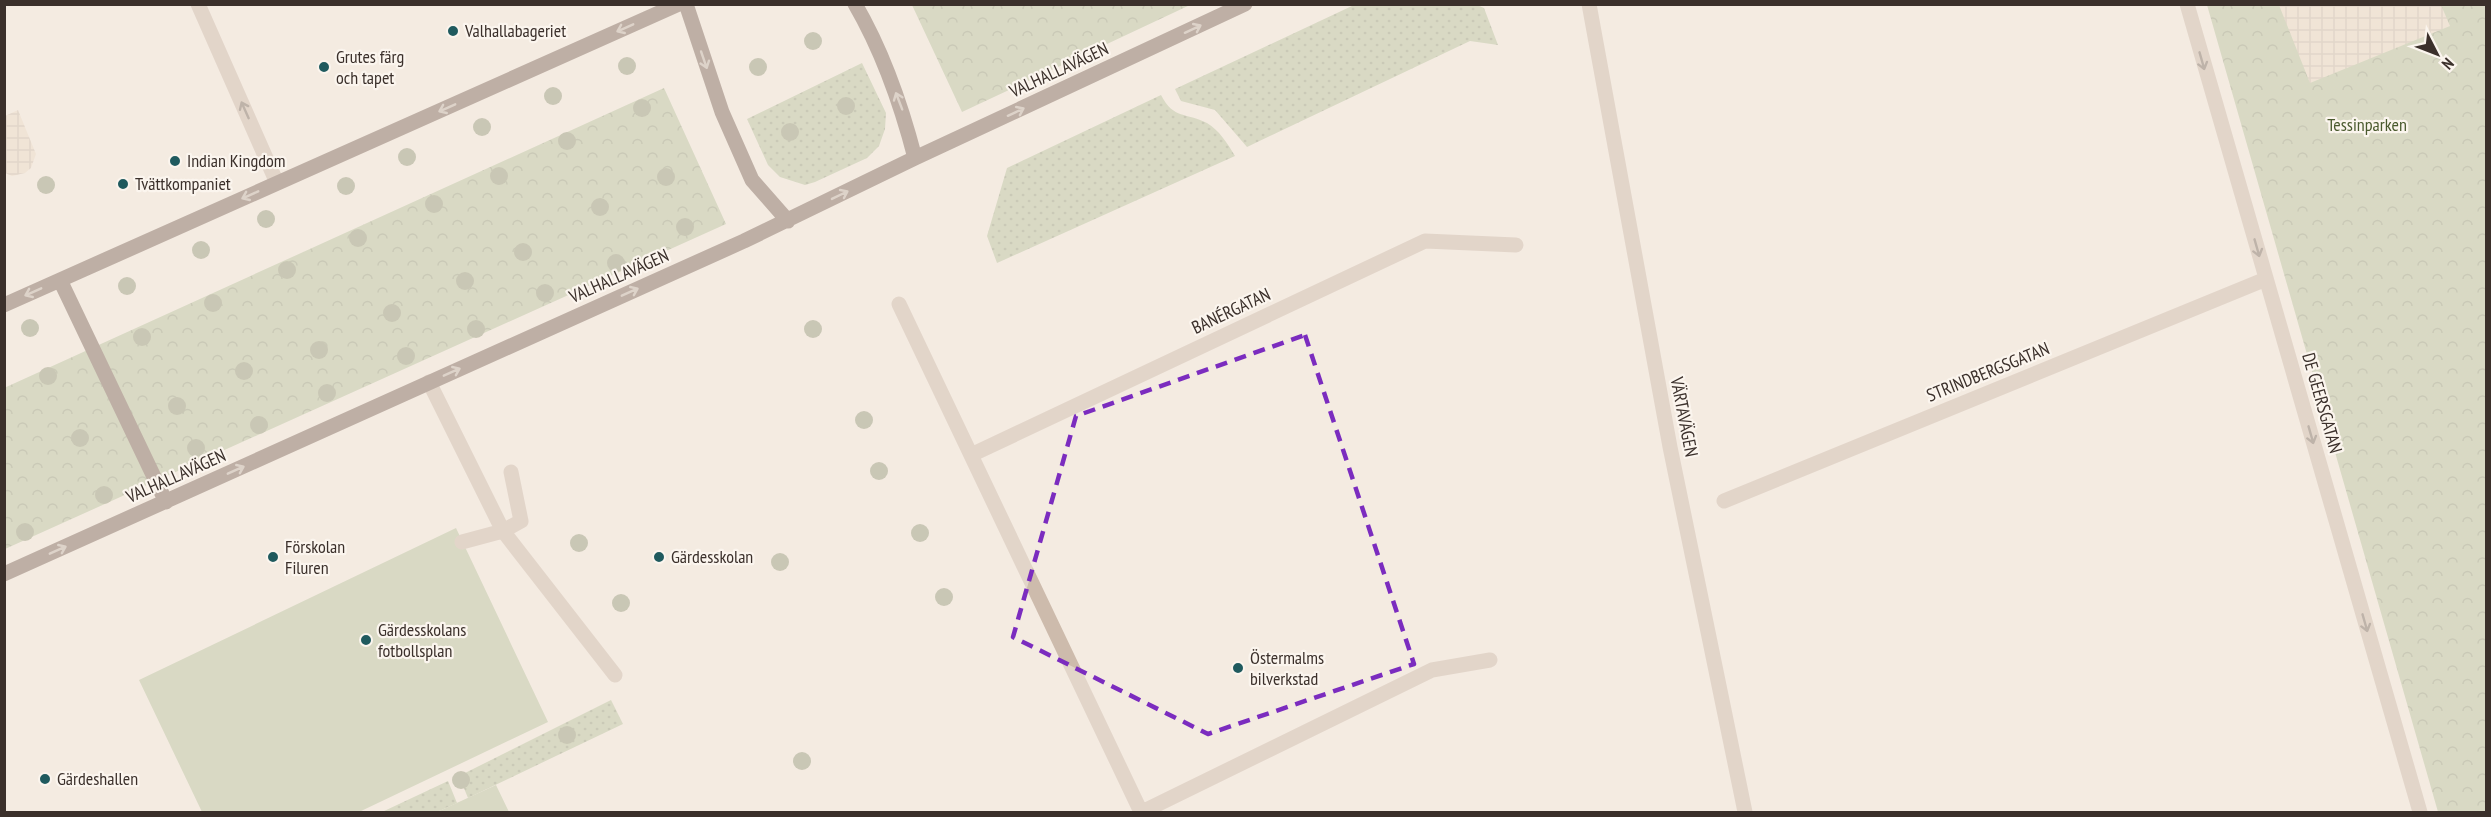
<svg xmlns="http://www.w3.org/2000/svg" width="2491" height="817" viewBox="0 0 2491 817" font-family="'PT Sans Narrow',sans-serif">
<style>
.grass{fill:url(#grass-dots)}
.park{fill:url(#park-crowns)}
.garden{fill:#b8c4a0}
.plaza{fill:url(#plaza-grid)}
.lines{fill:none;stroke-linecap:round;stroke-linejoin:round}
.minor{stroke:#cdbbac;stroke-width:15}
.major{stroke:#7d675c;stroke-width:15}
.tree{fill:#969b7f}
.oneway{stroke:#c2b5ac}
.oneway2{stroke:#7d6f65}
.marked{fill:none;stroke:#7b2cbf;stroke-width:4.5;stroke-dasharray:12 8;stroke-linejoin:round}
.poi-dot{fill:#1f5a5e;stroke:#fbf5ee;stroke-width:2}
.labels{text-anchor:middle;stroke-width:4.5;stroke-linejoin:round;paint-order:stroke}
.poi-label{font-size:18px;fill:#3b302b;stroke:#fbf5ee;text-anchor:start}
.street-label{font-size:18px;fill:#3b302b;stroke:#fbf5ee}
.park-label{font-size:18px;fill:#4a5a2e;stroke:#fbf5ee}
</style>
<defs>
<pattern id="grass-dots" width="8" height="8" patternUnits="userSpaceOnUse" patternTransform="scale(1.5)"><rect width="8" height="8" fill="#b8c4a0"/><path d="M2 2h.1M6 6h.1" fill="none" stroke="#97a083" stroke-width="1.8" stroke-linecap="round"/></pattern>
<pattern id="park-crowns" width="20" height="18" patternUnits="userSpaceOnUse" patternTransform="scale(1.5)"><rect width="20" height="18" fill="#b8c4a0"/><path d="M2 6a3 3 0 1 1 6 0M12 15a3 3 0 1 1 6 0" fill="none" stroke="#97a083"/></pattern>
<pattern id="plaza-grid" width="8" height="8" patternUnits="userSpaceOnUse" patternTransform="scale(1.5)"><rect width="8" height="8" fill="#ecdcc8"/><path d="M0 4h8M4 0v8" fill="none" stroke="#cbbdac"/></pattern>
</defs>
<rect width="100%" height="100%" fill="#f4ebe1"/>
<path class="grass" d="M1354 5H1477L1484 8 1498 45 1470 41 1247 147 1215 110 1181 101 1175 89Z
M862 63 886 113 885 129 879 146 867 158 815 182 805 185 780 177 768 165 747 119Z
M1161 95C1174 120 1186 112 1207 123 1219 130 1228 144 1235 156L997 263 987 236 1007 168Z
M611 700 623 724 468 798 459 776Z
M448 781 457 803 437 812H382Z"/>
<path class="park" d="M912 5H1190L962 112Z
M2207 5H2486V812H2438Z
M664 88 726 224 5 549 4 388Z"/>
<path class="garden" d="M456 528 548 722 359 812H202L139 680Z
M496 785 509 812H437Z"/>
<path class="plaza" d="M2279 5H2441L2450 26 2310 83Z
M18 110 36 154 31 168 25 173 12 176 5 173V116Z"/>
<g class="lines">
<path class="minor" d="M198 4 277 183
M1589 4 1670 447 1745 812
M2187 4 2420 812
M899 304 1141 812
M429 382 503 531 615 675
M971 455 1425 241 1516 245
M1724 501 2266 279
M462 542 503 531 521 521 511 472
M1142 812 1432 670 1490 660"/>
<path class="major" d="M686 4 722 112 752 180 788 221
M855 4C883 52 901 104 915 158
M60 280 166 502
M4 305 679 4
M4 574 744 241 915 158 1245 4"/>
</g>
<g class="tree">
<circle cx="813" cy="41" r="9"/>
<circle cx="627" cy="66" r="9"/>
<circle cx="758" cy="67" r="9"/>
<circle cx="553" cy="96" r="9"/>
<circle cx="846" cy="106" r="9"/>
<circle cx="642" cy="108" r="9"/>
<circle cx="482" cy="127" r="9"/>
<circle cx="790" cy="132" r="9"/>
<circle cx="567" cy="141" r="9"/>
<circle cx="407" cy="157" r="9"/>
<circle cx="499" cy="176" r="9"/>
<circle cx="666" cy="177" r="9"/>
<circle cx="46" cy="185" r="9"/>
<circle cx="346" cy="186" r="9"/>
<circle cx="434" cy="204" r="9"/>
<circle cx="600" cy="207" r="9"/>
<circle cx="266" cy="219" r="9"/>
<circle cx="685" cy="227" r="9"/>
<circle cx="358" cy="238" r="9"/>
<circle cx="201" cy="250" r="9"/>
<circle cx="523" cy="252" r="9"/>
<circle cx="616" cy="263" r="9"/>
<circle cx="287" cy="270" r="9"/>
<circle cx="465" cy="281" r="9"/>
<circle cx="127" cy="286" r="9"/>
<circle cx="545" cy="293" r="9"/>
<circle cx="213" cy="303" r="9"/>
<circle cx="392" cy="313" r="9"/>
<circle cx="30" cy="328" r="9"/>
<circle cx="476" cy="329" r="9"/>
<circle cx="813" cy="329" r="9"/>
<circle cx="142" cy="337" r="9"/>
<circle cx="319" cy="350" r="9"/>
<circle cx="406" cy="356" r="9"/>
<circle cx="244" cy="371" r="9"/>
<circle cx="48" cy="376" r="9"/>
<circle cx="327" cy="393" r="9"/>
<circle cx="177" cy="406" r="9"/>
<circle cx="864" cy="420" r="9"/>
<circle cx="259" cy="425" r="9"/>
<circle cx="80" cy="438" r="9"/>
<circle cx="196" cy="448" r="9"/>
<circle cx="879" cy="471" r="9"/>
<circle cx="104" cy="495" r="9"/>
<circle cx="25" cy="532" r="9"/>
<circle cx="920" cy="533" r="9"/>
<circle cx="579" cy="543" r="9"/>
<circle cx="780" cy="562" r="9"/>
<circle cx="944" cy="597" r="9"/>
<circle cx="621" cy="603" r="9"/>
<circle cx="567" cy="735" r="9"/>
<circle cx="802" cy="761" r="9"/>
<circle cx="461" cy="780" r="9"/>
</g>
<defs><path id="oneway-shaft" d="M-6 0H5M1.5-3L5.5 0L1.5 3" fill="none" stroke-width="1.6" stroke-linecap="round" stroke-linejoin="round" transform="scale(1.5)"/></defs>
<g class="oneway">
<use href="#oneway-shaft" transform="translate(625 28) rotate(156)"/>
<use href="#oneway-shaft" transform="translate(1193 29) rotate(-25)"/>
<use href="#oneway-shaft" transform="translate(704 60) rotate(71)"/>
<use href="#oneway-shaft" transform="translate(899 101) rotate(-111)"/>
<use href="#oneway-shaft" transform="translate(447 108) rotate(156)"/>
<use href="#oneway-shaft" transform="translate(1016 112) rotate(-25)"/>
<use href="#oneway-shaft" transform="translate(250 195) rotate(156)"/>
<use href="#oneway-shaft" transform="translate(840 195) rotate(-26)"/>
<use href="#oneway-shaft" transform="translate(33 292) rotate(156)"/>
<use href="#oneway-shaft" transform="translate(630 292) rotate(-24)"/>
<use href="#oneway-shaft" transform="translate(452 372) rotate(-24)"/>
<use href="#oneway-shaft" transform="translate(236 470) rotate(-24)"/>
<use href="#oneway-shaft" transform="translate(58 550) rotate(-24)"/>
</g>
<g class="oneway2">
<use href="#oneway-shaft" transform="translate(2202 61) rotate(74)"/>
<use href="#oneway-shaft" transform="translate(245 110) rotate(-114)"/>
<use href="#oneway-shaft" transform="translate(2257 248) rotate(74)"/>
<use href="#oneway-shaft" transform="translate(2311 435) rotate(74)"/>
<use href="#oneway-shaft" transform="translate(2365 623) rotate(74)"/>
</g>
<path d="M0 0H2491V817H0ZM1305 335 1414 664 1208 734 1013 637 1076 416Z" fill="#f4ebe1" fill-opacity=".55" fill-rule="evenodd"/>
<path class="marked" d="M1305 335 1414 664 1208 734 1013 637 1076 416Z"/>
<g class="poi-dot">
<circle cx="453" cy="31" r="6"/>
<circle cx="324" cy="67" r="6"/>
<circle cx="175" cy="161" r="6"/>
<circle cx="123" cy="184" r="6"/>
<circle cx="273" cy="557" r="6"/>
<circle cx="659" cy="557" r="6"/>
<circle cx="366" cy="640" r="6"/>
<circle cx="1238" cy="668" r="6"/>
<circle cx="45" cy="779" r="6"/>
</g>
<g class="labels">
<g class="poi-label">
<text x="465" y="37">Valhallabageriet</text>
<text x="336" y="63">Grutes färg<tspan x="336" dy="21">och tapet</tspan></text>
<text x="187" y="167">Indian Kingdom</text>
<text x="135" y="190">Tvättkompaniet</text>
<text x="285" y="553">Förskolan<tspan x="285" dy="21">Filuren</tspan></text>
<text x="671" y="563">Gärdesskolan</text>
<text x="378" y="636">Gärdesskolans<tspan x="378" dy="21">fotbollsplan</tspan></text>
<text x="1250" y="664">Östermalms<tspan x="1250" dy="21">bilverkstad</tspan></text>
<text x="57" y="785">Gärdeshallen</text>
</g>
<g class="street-label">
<text transform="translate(1059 70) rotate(-25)" y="6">VALHALLAVÄGEN</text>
<text transform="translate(619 276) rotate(-24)" y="6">VALHALLAVÄGEN</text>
<text transform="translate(1231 311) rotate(-25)" y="6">BANÉRGATAN</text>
<text transform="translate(1988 372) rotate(-22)" y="6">STRINDBERGSGATAN</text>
<text transform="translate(2322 403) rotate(74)" y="6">DE GEERSGATAN</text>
<text transform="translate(1684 417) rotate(79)" y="6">VÄRTAVÄGEN</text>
<text transform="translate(176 476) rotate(-24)" y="6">VALHALLAVÄGEN</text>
</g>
<g class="park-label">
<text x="2367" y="131">Tessinparken</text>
</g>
</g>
<rect width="2491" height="817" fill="none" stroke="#3b302b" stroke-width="12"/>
<g transform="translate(2437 54) rotate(132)" stroke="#fbf5ee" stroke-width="4.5" paint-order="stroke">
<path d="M0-4.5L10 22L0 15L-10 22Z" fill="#3b302b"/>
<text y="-9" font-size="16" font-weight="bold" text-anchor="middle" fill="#3b302b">N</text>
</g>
</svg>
